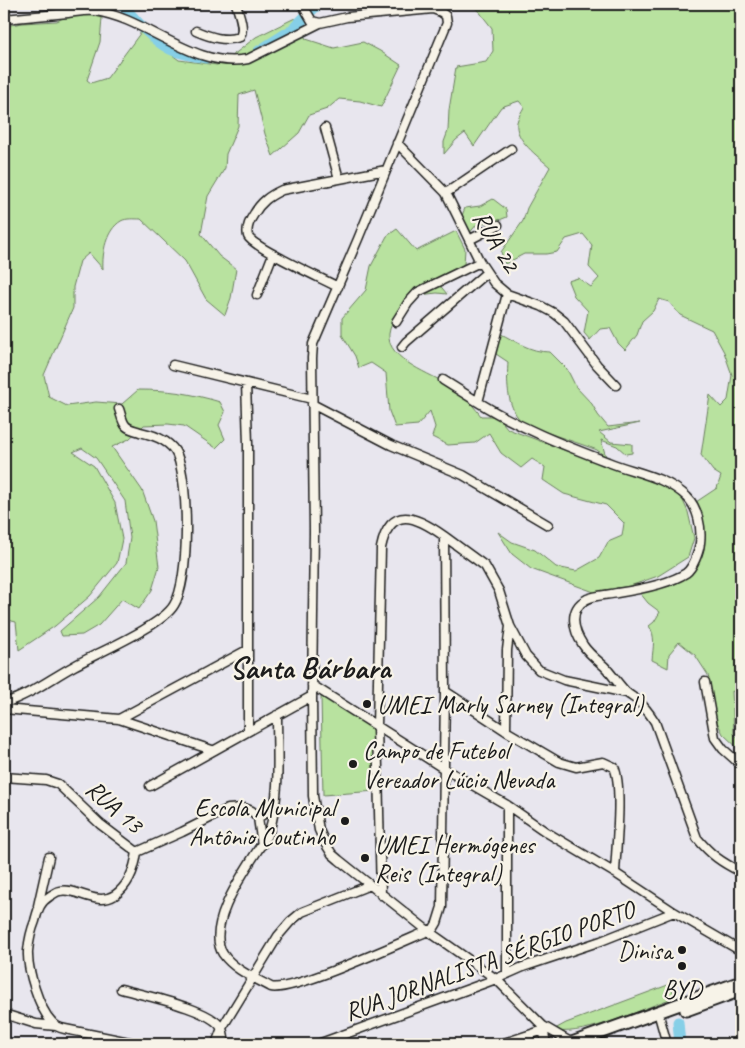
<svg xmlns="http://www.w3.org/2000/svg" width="745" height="1048" viewBox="0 0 745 1048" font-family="Caveat,sans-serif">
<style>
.green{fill:#b8e29f;stroke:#6a7f5e}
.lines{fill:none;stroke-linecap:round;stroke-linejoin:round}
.river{stroke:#86cfe7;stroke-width:11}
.minor-casing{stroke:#1c1c1c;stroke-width:11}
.highway-casing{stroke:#1c1c1c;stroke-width:15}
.minor{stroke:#f7f3e8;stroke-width:8}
.highway{stroke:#f7f3e8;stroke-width:11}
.poi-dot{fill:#1c1c1c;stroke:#f7f3e8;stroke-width:2}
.labels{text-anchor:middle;stroke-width:4.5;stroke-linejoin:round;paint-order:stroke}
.street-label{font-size:25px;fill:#1c1c1c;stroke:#f7f3e8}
.poi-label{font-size:25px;fill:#1c1c1c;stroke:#f7f3e8;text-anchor:start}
.district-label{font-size:30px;font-weight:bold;fill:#1c1c1c;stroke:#f7f3e8}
</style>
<rect width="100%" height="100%" fill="#e8e6ee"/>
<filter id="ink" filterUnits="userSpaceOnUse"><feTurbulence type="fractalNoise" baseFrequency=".02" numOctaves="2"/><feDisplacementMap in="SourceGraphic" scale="10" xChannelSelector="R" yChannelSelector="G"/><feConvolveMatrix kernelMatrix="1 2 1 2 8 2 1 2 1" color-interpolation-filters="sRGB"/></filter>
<g filter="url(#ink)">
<path class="green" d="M64 4H105L102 18 100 42 87 80 91 83 107 78 141 32 179 60 217 65 237 52 256 37 295 18 306 39 334 48 363 42 380 51 401 65 381 107 360 101 339 99 327 109 309 115 299 133 273 156 265 134 254 90 239 95 238 126 226 154 225 168 208 196 201 234 219 256 236 269 231 298 225 315 206 299 185 261 141 219C135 219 126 218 121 221 106 230 102 253 103 269L89 253 80 261 73 287V308L44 375 49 397 67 406 96 402 122 404 138 390C169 390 190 393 220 402L225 412 219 425 225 439 216 448 184 426 168 424 144 425 129 439 112 447 142 490 153 521 159 567 152 590 139 609 122 599 99 625 82 635 62 636 60 631 99 597 126 563 130 538 125 501 96 458 82 448 73 452 94 466 115 503 122 539 117 563 90 596 55 626 19 650 16 622 4 619V26L23 23 57 21 69 15Z
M470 4H741V695L732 691 734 734 741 740V751L723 734 713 714 708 675 695 655 679 642 669 654 668 668 652 660C653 647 656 636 649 626L654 622 660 612 648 603 640 593 673 585 691 574 704 549 702 523 696 502 717 488 721 476 713 471 701 455 710 395 721 407 728 400 732 375 724 352 712 330 680 315 669 302 659 299 653 311 642 321 637 335 625 350 618 343 610 328 600 329 590 340 584 333 588 311 574 296 568 281 578 278 591 287 599 278 589 267 592 245 583 234 566 239 557 252 546 254H524L505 264 501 252 523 221 527 208 550 167C539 157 514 140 517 122 518 117 522 111 524 107L519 101 501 107 474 146 465 133 456 140 444 154V142L448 131 449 110 456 67 486 62 493 51 492 28 478 10Z
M493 199 506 209 507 217 497 221 477 224 468 235 461 218 465 208 480 206Z
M397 229 416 251 456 231 465 249 464 264 442 278 438 283 447 294 437 293 410 296C403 306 394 317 390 329 381 357 427 372 445 383 461 393 470 401 481 416H497L508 429 609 467 646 476 680 494 688 512 694 538 688 557 658 576 630 586 594 592 531 569 512 554 498 532 512 542 535 550 556 567 576 571 599 558 608 542 622 536 624 523 606 505 564 494 543 480 545 467 532 459 521 468 501 453 489 433 475 443 448 445 432 437 435 427 430 411 418 425 395 427 389 411 386 373 371 363 359 368 355 356 342 335V318L366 290 371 266 387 236Z
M499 333C516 341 529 352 550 352L567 369 576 387 592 404 598 415 608 427 640 423 599 432 611 442 632 444V453L626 454 617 446 601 440 606 457 597 450C585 445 527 427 521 421 506 405 507 381 508 362L493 352Z
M321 695 374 728 376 791 323 795Z
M668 985 671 987 674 994 670 999C640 1010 588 1035 556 1031L555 1029 566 1023Z"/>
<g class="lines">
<path class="river" d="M122 4C134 19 157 45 175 51 185 55 196 56 206 58
M259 51 292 30 318 4
M678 1022 680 1044"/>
<defs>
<path id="minor" d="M302 4 312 21 320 23 347 17 433 9 441 12 446 16 447 23 358 239 313 344 312 358 314 531 312 696 313 796 319 830 325 843 332 854 339 860 428 931 496 979 543 1026 572 1043
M4 19C25 17 47 15 68 13 77 12 86 10 95 11 147 18 194 70 248 59L320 23
M196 31C210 37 225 42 240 37 245 28 239 14 236 4
M325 128 339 179
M397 143 446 193 480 262 494 283 507 294 541 306 554 313 564 321 597 365 616 385
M446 193 511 149
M469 240 498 225
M338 287C323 279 252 247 248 236 246 229 250 220 254 214 261 202 269 196 282 190L386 170
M507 294 478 402C518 427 563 445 608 462 635 473 665 476 687 497 698 508 702 528 700 543 699 552 693 568 686 573 669 584 637 590 617 593 608 595 596 595 587 599 568 609 573 630 583 645 588 653 597 660 604 666 612 674 618 684 626 692 630 696 635 698 638 701 645 707 650 714 655 722L697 838C711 855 721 862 741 872
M257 295 273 254
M396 322 408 303 418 292 480 262
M402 347 406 342 486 273
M173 365 312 399
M443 380 478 402
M246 383 248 444V730
M312 404 391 445 463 475 548 525
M444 536 485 566 499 591 510 626 526 656 539 670 564 680 627 693
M705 682 715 738 723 749 741 765
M312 685 443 768 507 805 546 832 615 873 674 912 741 951
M445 691 506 731 559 762 576 767 603 762 614 767C623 786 616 849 615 873
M4 703C30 695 50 679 74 666 97 653 162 626 174 605 190 580 189 483 177 455 171 441 154 435 140 432 136 430 130 430 126 426 122 422 121 414 119 409
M4 709 119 719 212 750
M277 715C277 756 281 792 269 832 253 860 203 923 223 954 234 970 255 978 271 987 291 993 402 942 428 931L434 928 437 923 442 907 445 691 444 536C416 516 390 504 381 548L377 726 381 895
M119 719 247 650
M506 731 507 650 510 626
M4 777 46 780 58 784 100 824 137 852
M150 786 312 696
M258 818 262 845
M137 852C135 867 129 885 115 895 96 907 76 887 60 891 57 891 52 895 50 896 39 903 38 910 35 921 31 931 29 940 28 951 27 969 39 1009 52 1022 55 1026 60 1028 65 1029L139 1044
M137 852 182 832 228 809 244 808 252 811 258 818 276 806
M38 906 49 857
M507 974V805
M121 989C142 995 213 1009 222 1029 224 1033 224 1040 225 1044
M4 1014 36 1024 56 1026
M660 1019 667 1044
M543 1027 546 1044
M216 1044 222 1028 278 936 290 922 302 912 370 885
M318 1044 496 979 523 967 601 941 674 912
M501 1044 544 1030
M595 1044V1041"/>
<path id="highway" d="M686 1010 741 990
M569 1044 741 982"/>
</defs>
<use href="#minor" class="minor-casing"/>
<use href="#highway" class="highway-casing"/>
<use href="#minor" class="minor"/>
<use href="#highway" class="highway"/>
</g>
</g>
<g class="poi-dot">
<circle cx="367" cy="704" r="5"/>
<circle cx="353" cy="764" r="5"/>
<circle cx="345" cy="821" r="5"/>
<circle cx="365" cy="858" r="5"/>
<circle cx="682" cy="950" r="5"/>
<circle cx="682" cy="966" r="5"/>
</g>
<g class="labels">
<g class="street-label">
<text transform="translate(497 241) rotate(59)" y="9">RUA 22</text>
<text transform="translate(115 806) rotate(41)" y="9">RUA 13</text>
<text transform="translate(489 960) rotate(-20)" y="9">RUA JORNALISTA SÉRGIO PORTO</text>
</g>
<g class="poi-label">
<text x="377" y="713">UMEI Marly Sarney (Integral)</text>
<text x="363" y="759">Campo de Futebol<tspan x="363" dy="29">Vereador Lúcio Nevada</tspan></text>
<text x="335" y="816" text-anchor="end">Escola Municipal<tspan x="335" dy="29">Antônio Coutinho</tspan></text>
<text x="375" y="853">UMEI Hermógenes<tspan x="375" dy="29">Reis (Integral)</tspan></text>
<text x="672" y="959" text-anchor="end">Dinisa</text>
<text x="682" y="998" text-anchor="middle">BYD</text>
</g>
<g class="district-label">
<text x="310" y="678">Santa Bárbara</text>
</g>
</g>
<rect width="745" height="1048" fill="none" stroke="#f7f3e8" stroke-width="20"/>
<rect x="10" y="10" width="725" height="1028" fill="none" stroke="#1c1c1c" stroke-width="2" filter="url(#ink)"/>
</svg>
